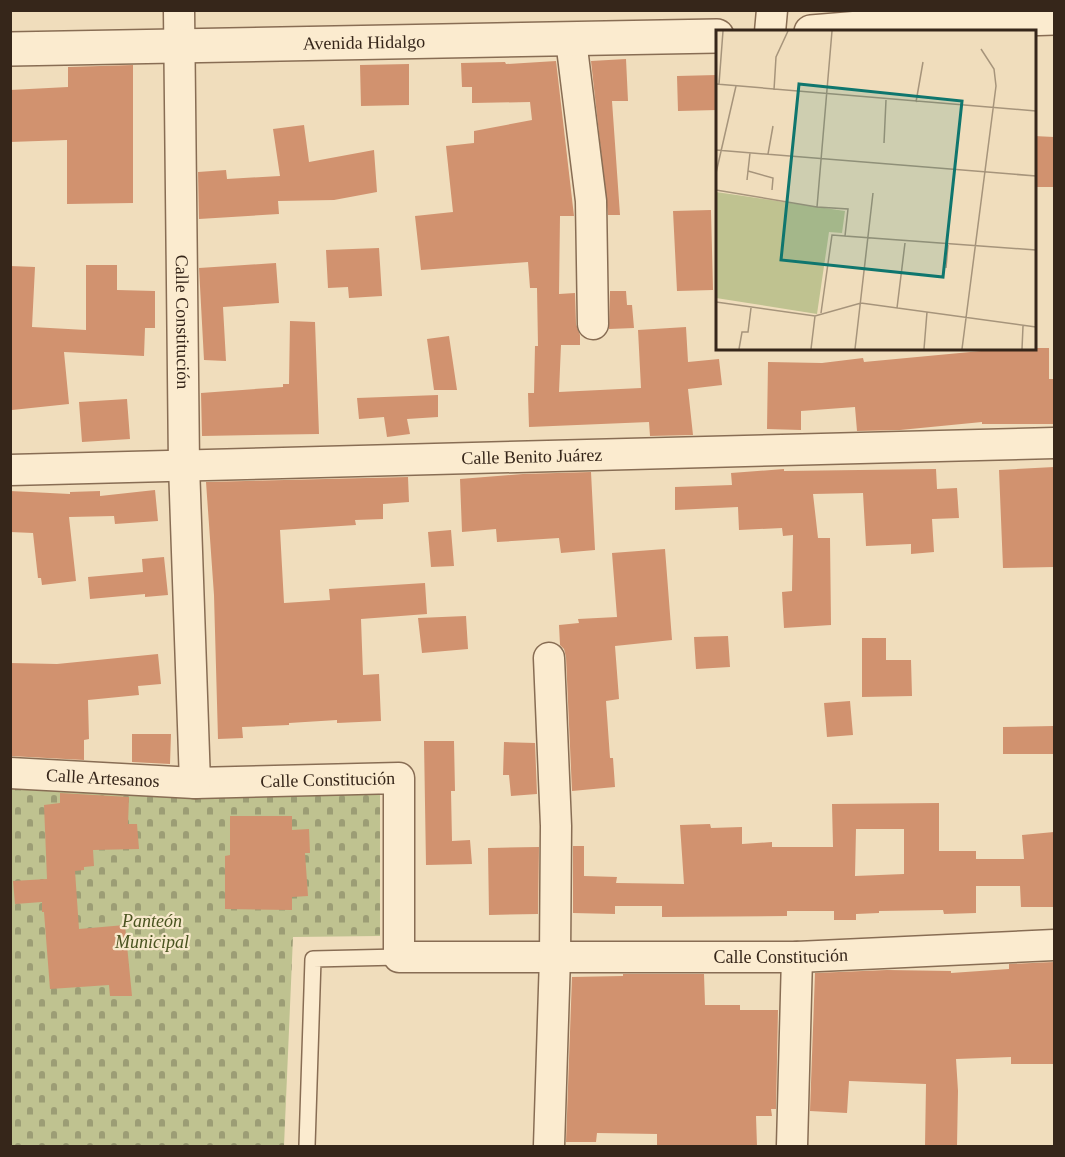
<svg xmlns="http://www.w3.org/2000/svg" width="1065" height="1157" viewBox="0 0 1065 1157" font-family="'Times New Roman',serif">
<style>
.cemetery{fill:url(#cemetery-stones)}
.building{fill:#d1926f;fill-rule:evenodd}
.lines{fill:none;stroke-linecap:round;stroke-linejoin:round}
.service-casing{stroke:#886d54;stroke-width:18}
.minor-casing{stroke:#886d54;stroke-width:33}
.tertiary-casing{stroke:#886d54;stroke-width:36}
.service{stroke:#fbebcf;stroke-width:15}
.minor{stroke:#fbebcf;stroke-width:30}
.tertiary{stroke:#fbebcf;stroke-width:33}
.labels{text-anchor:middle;stroke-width:4.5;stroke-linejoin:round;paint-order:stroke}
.street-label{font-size:18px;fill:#36261a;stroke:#f7e8cb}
.park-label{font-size:18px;font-style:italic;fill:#4a5420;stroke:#f7e8cb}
.inset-road{fill:none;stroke:#a6947b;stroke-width:1.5}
.view{fill:#0f766e;fill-opacity:0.15;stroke:#0f766e;stroke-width:3}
.inset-edge{fill:none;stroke:#36261a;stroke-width:3}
</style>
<defs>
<pattern id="cemetery-stones" width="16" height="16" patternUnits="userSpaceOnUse" patternTransform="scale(1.5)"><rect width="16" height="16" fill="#bfc290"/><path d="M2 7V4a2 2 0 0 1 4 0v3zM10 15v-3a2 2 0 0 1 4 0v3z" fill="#9c9d75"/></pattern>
</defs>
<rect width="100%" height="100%" fill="#f0ddbc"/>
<path class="cemetery" d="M11 780 380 792V936L293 937 284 1146H11Z"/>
<path class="building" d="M626 59 628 101H612L620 215H608L591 61Z
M556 61 574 216H560L559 294 575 293 576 324 580 335V345H561L559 392 641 388 638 330 686 327 688 362 719 359 722 385 688 389 693 435 650 436 649 422 529 427 528 393H534L535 346H538L537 288H530L528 262 421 270 415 216 453 212 446 146 474 143V131L532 120 530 102 472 103V87H462L461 63 505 62 506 64Z
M409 64V105L361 106 360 65Z
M133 65V203L67 204V140L10 142V90L68 87V67Z
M717 75V110L678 111 677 76Z
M304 125 309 162 374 150 377 192 334 200 278 201 279 214 199 219 198 172 226 170 227 179 280 176 273 129Z
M1034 136 1054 137V187H1034Z
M711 210 713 290 677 291 673 211Z
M379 248 382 296 349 298 348 287 328 288 326 250Z
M276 263 279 303 223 307 226 361 204 360 199 268Z
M86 265H117V290L155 291V328H145L144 356 64 352 69 404 12 410 10 266 35 267 32 327 86 330Z
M610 291H626L627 305H632L634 328 609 329Z
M290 321 315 322 319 434 202 436 201 393 283 387V384H289Z
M449 336 457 390H434L427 339Z
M981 348H1049V379H1054V424H982V422L900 430 857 431 855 407 801 411V430L767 429 768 362 822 363 863 358 864 362 981 351Z
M438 395V417L407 419 410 434 387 437 384 417 359 419 357 398Z
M127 399 130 439 82 442 79 402Z
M1054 467V567L1003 568 999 470Z
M784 469V471L936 469 937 489 957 488 959 518 932 519 934 552 911 554V544L866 546 863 493 813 494 818 538H830L831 625 784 628 782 592 792 591 793 535 783 536 782 528 739 530 738 507 675 510V487L732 485 731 473Z
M591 472 595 550 561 553 559 538 497 542 496 529 462 532 460 479 523 474Z
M408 477 409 502 383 504V519L355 520 356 525 280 530 284 603 330 600 329 589 425 583 427 614 361 619 363 675 379 674 381 721 337 723V720L289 723V725L242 727 243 738 218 739 214 595 206 482Z
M155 490 158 521 115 524 114 516 69 517 76 581 42 585 41 578H38L33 533 10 532V491L70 494V492L100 491V496Z
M451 530 454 566 431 567 428 532Z
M665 549 672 640 615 646 619 699 606 701 610 758H613L615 787 572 791 566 657 564 649 560 645 559 625 579 623 578 619 617 617 612 553Z
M164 557 168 595 145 597V594L90 599 88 577 143 572 142 559Z
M466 616 468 649 422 653 418 618Z
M728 636 730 667 696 669 694 637Z
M862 638H886V660H911L912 696 862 697Z
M158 654 161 684 138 686 139 695 88 700 89 739 84 740V760L10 756V663L57 664Z
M850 701 853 735 827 737 824 703Z
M1054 726V754H1003V727Z
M132 734H171L170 764 132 762Z
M424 741H454L455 791H451L452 841 470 840 472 864 426 865Z
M504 742 535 743 537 794 511 796 509 775H503Z
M60 793 129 797 128 824H137L139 849 93 850 94 866 84 867V870L75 871 79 929 125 925 132 996H110L109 985 50 989 44 912H42V902L15 904 13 881 47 879 44 805 60 803Z
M939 803V851H976V859H1024L1022 835 1054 832V907H1021L1020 886H976V913L944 914 943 910 879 911V913L856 914V920H834V911H787V916L662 917V906H615V914L573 913V846H584V876L617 877 616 883 684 884 680 825 710 824 711 828 742 827V844L772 842V847H833L832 804ZM856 829H904V874L855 876Z
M230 816H292V830L309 829 310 853H305L308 896 292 897V910L225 909V856L230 855Z
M539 847 538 914 489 915 488 848Z
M1054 962V1064H1011V1057L956 1059 958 1091 957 1146H925L926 1084 849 1081 847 1113 810 1111 815 973 887 970 951 971V973L1009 969V964Z
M623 974H704L705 1005H740V1010H778L776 1109H771L772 1116H756L757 1146H657V1134L597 1133 596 1142H566L572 977 623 976Z"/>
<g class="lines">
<defs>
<path id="service" d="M307 1146 313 959 399 957"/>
<g id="minor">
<path id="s1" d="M179 10 184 465 195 783 399 778V957H797L1054 945"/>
<path d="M770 32 772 10"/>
<path d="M571 40 591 201 593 324"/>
<path id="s2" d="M10 470 1054 443"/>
<path d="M549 658 556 826 555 957 549 1146"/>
<path id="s3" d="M10 773 195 783"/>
<path d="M792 1146 797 957"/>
</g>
<g id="tertiary">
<path d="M811 32 933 22 1054 18"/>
<path id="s4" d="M10 49 717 36"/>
</g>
</defs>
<use href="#service" class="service-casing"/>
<use href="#minor" class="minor-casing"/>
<use href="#tertiary" class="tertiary-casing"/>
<use href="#service" class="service"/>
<use href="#minor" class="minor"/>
<use href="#tertiary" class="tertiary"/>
</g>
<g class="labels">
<g class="street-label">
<text dy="6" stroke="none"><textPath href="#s4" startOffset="354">Avenida Hidalgo</textPath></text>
<text dy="6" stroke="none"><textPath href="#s1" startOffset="312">Calle Constitución</textPath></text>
<text dy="6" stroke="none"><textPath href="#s2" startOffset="522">Calle Benito Juárez</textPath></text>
<text dy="6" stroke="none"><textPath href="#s3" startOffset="93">Calle Artesanos</textPath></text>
<text dy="6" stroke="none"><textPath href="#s1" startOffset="906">Calle Constitución</textPath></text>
<text dy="6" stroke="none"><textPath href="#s1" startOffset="1538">Calle Constitución</textPath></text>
</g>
<g class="park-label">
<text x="152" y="927">Panteón<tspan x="152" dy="21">Municipal</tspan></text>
</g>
</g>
<g transform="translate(716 30)">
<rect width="320" height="320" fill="#f0ddbc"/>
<path d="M0 162 129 181 126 203 113 202 101 284 0 268Z" fill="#bfc290"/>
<path class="inset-road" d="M116 1 101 177 132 179 129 206 320 220M0 54 320 81M3 54 7 1M58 60 60 27 72 1M200 72 207 32M168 113 170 70M0 120 320 146M52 124 57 96M32 141 57 148 56 160M0 143 20 56M31 150 34 123M0 160 101 177M230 238 232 215M0 272 99 286 145 273 320 297M181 278 189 213M105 283 116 205 129 206M23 319 26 302H32L35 278M95 319 99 286M139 319 157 163M208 319 211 282M246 319 280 56 278 39 265 19M306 319 307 296"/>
<path class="view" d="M83 54 246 71 227 247 65 230Z"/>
<rect width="320" height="320" class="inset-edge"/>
</g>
<rect width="1065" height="1157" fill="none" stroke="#36261a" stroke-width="24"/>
</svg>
